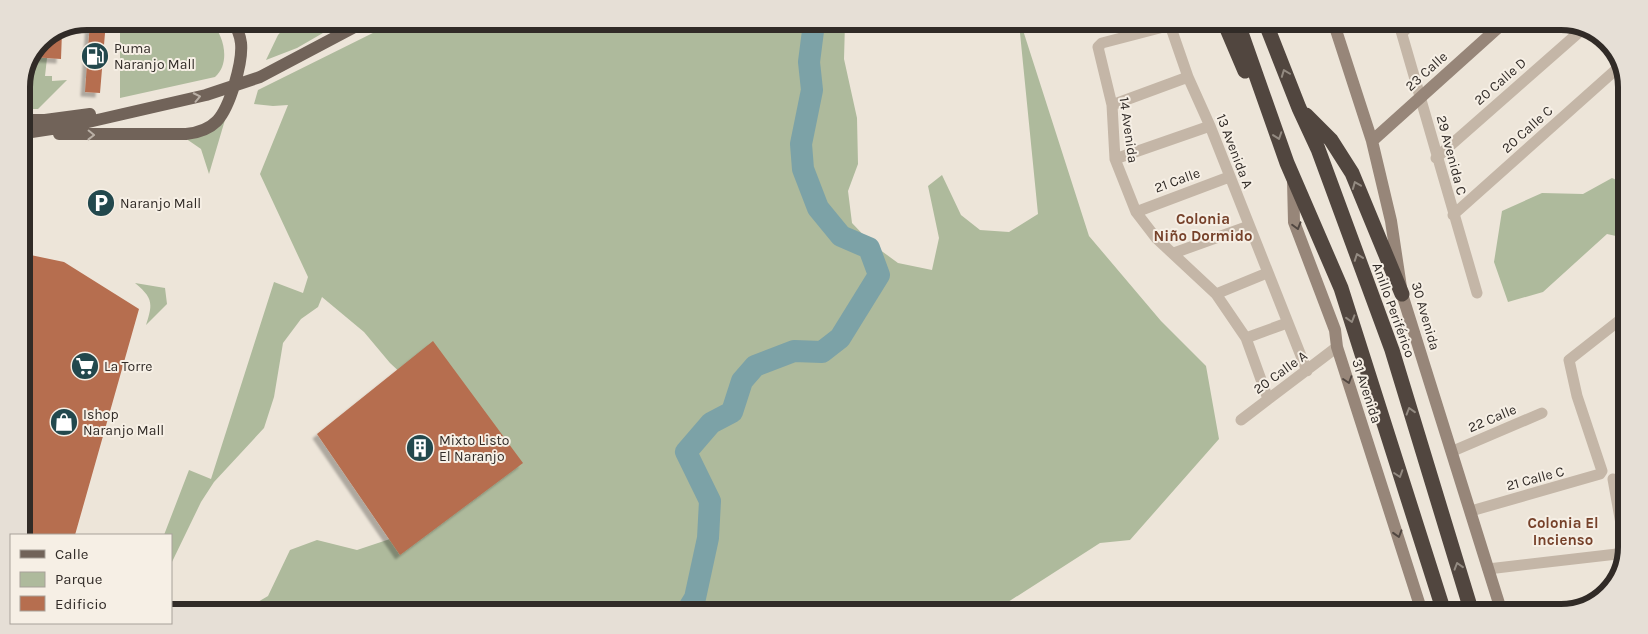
<svg xmlns="http://www.w3.org/2000/svg" width="1648" height="634" viewBox="0 0 1648 634" font-family="Karla,sans-serif">
<style>
.green{fill:#aeba9c}
.lines{fill:none;stroke-linecap:round;stroke-linejoin:round}
.river{stroke:#7ca2a7;stroke-width:22}
.building{fill:#b66e4f;filter:url(#shadow)}
.street{stroke:#c4b6a7;stroke-width:11}
.secondary{stroke:#978679;stroke-width:12}
.primary{stroke:#716359;stroke-width:12}
.highway{stroke:#51463f;stroke-width:15}
.oneway{stroke:#938a81}
.oneway2{stroke:#bab0a6}
.oneway3{stroke:#504640}
.labels{text-anchor:middle;stroke-width:4;stroke-linejoin:round;paint-order:stroke}
.poi-label{font-size:14px;fill:#312b27;stroke:#f6efe5;text-anchor:start}
.street-label{font-size:14px;fill:#312b27;stroke:#f6efe5}
.neighbourhood-label{font-size:15px;font-weight:bold;fill:#76412a;stroke:#f6efe5}
.rim{fill:none;stroke:#312b27;stroke-width:6}
</style>
<defs>
<filter id="shadow"><feDropShadow dx="-4.5" dy="4.5" stdDeviation="1" flood-color="#0004"/></filter>
</defs>
<rect width="100%" height="100%" fill="#ede5d9"/>
<path class="green" d="M120 21 211 22C224 35 231 63 215 77L120 98Z
M290 22H342L297 48 266 60 278 35Z
M395 22 845 23 844 59 857 118 858 164 848 191 852 223 872 244 898 263 932 270 939 238 928 186 942 175 961 215 980 230 1009 232 1038 214 1019 23 1021 24 1089 236 1161 321 1206 366 1219 439 1130 540 1100 543 994 611 244 610 268 596 290 550 317 540 357 550 396 537 432 402 390 363 364 332 322 297 318 307 301 319 283 343 274 397 264 428 214 482 201 502 171 564V535H164L189 470 211 479 274 282 303 293 308 277 260 174 288 105 273 106 254 104 258 90Z
M33 57 47 58 45 76H52V81L67 80 38 109H21V83Z
M227 113 209 174 201 149 185 138Z
M1612 178 1626 184 1625 238 1607 234 1543 292 1508 302 1494 262 1502 211 1542 193 1583 194Z
M135 283 165 288 167 304 146 325C153 303 153 298 135 283Z"/>
<g class="lines">
<path class="river" d="M687 611 695 598 708 538 710 501 686 452 711 423 732 412 742 381 755 366 794 351 822 352 840 338 879 275 869 248 841 236 818 208 803 169 801 144 812 90 809 62 814 23"/>
</g>
<path class="building" d="M90 21H106L100 93 85 92Z
M62 32 61 59 33 57 41 40Z
M21 253 64 262 139 309 75 535H21Z
M433 341 523 463 400 555 317 434Z"/>
<g class="lines">
<path class="street" d="M1175 24 1102 43 1098 47 1112 105 1115 159 1136 212 1156 238 1216 294 1246 338 1268 399
M1399 24 1477 293
M1170 25 1188 77 1210 126 1307 371
M1402 33 1411 24
M1112 105 1188 77
M1626 143V135
M1436 158 1585 27
M1115 159 1210 126
M1136 212 1229 177
M1453 215 1620 66
M1174 253 1249 226
M1216 294 1267 273
M1246 338 1287 323
M1241 420 1337 347
M1453 451 1542 413
M1613 479 1623 535
M1471 511 1600 474 1602 471 1577 396 1569 360 1625 316
M1488 569 1617 554 1623 549"/>
<path class="secondary" d="M1334 24 1372 141 1391 221 1402 294 1502 613
M1372 141 1501 25
M1293 180 1294 222 1335 330 1337 347 1422 612"/>
<path class="primary" d="M21 120H45L90 114
M25 133 71 126 206 95 260 77 364 22
M59 134H186C197 133 209 129 217 121 230 107 243 62 241 43 240 35 237 28 233 22"/>
<path class="highway" d="M1225 24 1245 71
M1238 24 1287 163 1341 288 1444 612
M1266 24 1299 108 1318 149 1392 350 1472 613
M1306 115 1331 140 1352 173 1402 294"/>
</g>
<defs><path id="oneway-chevron" d="M-2-3.5L2.5 0L-2 3.5" fill="none" stroke-width="1.6" stroke-linecap="round" stroke-linejoin="round" transform="scale(1.25)"/></defs>
<g class="oneway">
<use href="#oneway-chevron" transform="translate(1285 73) rotate(-111)"/>
<use href="#oneway-chevron" transform="translate(1278 136) rotate(71)"/>
<use href="#oneway-chevron" transform="translate(1356 185) rotate(-112)"/>
<use href="#oneway-chevron" transform="translate(1358 257) rotate(-110)"/>
<use href="#oneway-chevron" transform="translate(1351 319) rotate(73)"/>
<use href="#oneway-chevron" transform="translate(1410 411) rotate(-107)"/>
<use href="#oneway-chevron" transform="translate(1399 474) rotate(72)"/>
<use href="#oneway-chevron" transform="translate(1458 566) rotate(-107)"/>
</g>
<g class="oneway2">
<use href="#oneway-chevron" transform="translate(197 97) rotate(-12)"/>
<use href="#oneway-chevron" transform="translate(91 135) rotate(1)"/>
</g>
<g class="oneway3">
<use href="#oneway-chevron" transform="translate(1297 226) rotate(74)"/>
<use href="#oneway-chevron" transform="translate(1348 380) rotate(72)"/>
<use href="#oneway-chevron" transform="translate(1398 534) rotate(73)"/>
</g>
<defs>
<symbol id="fuel-disc" viewBox="-11 -11 22 22"><circle r="9.5" fill="#22484d" stroke="#f6efe5"/><path d="M-5.5-6h7V0h2V4h1.3V-2.5L3-4.5l.8-.8L6-3V5H2.5V1h-1V6h-7ZM-4.2-4.7v3.2H.2V-4.7Z" fill="#fff"/></symbol>
<symbol id="parking-disc" viewBox="-11 -11 22 22"><circle r="9.5" fill="#22484d" stroke="#f6efe5"/><path d="M-3.5-5.5H1a3.5 3.5 0 0 1 0 7H-1V5.5H-3.5ZM-1-3.4V-.6H.8a1.4 1.4 0 0 0 0-2.8Z" fill="#fff"/></symbol>
<symbol id="supermarket-disc" viewBox="-11 -11 22 22"><circle r="9.5" fill="#22484d" stroke="#f6efe5"/><path d="M-6-5.5h2.5l.6 2H6L4.5 2H-2.5L-4.4-4H-6ZM-1.5 3.2a1.3 1.3 0 1 0 .1 0ZM3 3.2a1.3 1.3 0 1 0 .1 0Z" fill="#fff"/></symbol>
<symbol id="shop-disc" viewBox="-11 -11 22 22"><circle r="9.5" fill="#22484d" stroke="#f6efe5"/><path d="M-5-2.5h2.3a2.7 3.5 0 0 1 5.4 0H5L5.5 6h-11ZM-1.5-2.5h3a1.5 2.3 0 0 0-3 0Z" fill="#fff"/></symbol>
<symbol id="building-disc" viewBox="-11 -11 22 22"><circle r="9.5" fill="#22484d" stroke="#f6efe5"/><path d="M-4-6H4V6H1V3H-1V6H-4ZM-2.5-4.3h1.7v1.8h-1.7ZM.8-4.3h1.7v1.8H.8ZM-2.5-1h1.7V.8h-1.7ZM.8-1h1.7V.8H.8Z" fill="#fff"/></symbol>
</defs>
<g fill-rule="evenodd">
<use href="#fuel-disc" x="79" y="40" width="32" height="32"/>
<use href="#parking-disc" x="85" y="187" width="32" height="32"/>
<use href="#supermarket-disc" x="69" y="350" width="32" height="32"/>
<use href="#shop-disc" x="48" y="406" width="32" height="32"/>
<use href="#building-disc" x="404" y="432" width="32" height="32"/>
</g>
<g class="labels">
<g class="poi-label">
<text x="114" y="53">Puma<tspan x="114" dy="16">Naranjo Mall</tspan></text>
<text x="120" y="208">Naranjo Mall</text>
<text x="104" y="371">La Torre</text>
<text x="83" y="419">Ishop<tspan x="83" dy="16">Naranjo Mall</tspan></text>
<text x="439" y="445">Mixto Listo<tspan x="439" dy="16">El Naranjo</tspan></text>
</g>
<g class="street-label">
<text transform="translate(1426 71) rotate(-42)" y="5">23 Calle</text>
<text transform="translate(1500 81) rotate(-41)" y="5">20 Calle D</text>
<text transform="translate(1527 129) rotate(-42)" y="5">20 Calle C</text>
<text transform="translate(1129 130) rotate(82)" y="5">14 Avenida</text>
<text transform="translate(1235 151) rotate(69)" y="5">13 Avenida A</text>
<text transform="translate(1452 155) rotate(75)" y="5">29 Avenida C</text>
<text transform="translate(1177 180) rotate(-20)" y="5">21 Calle</text>
<text transform="translate(1394 310) rotate(70)" y="5">Anillo Periférico</text>
<text transform="translate(1426 316) rotate(74)" y="5">30 Avenida</text>
<text transform="translate(1280 372) rotate(-36)" y="5">20 Calle A</text>
<text transform="translate(1367 391) rotate(72)" y="5">31 Avenida</text>
<text transform="translate(1492 418) rotate(-23)" y="5">22 Calle</text>
<text transform="translate(1535 478) rotate(-15)" y="5">21 Calle C</text>
</g>
<g class="neighbourhood-label">
<text x="1203" y="224">Colonia<tspan x="1203" dy="17">Niño Dormido</tspan></text>
<text x="1563" y="528">Colonia El<tspan x="1563" dy="17">Incienso</tspan></text>
</g>
</g>
<path d="M0 0H1648V634H0ZM87 30H1561A57 57 0 0 1 1618 87V547A57 57 0 0 1 1561 604H87A57 57 0 0 1 30 547V87A57 57 0 0 1 87 30Z" fill="#e6dfd6" fill-rule="evenodd"/>
<path class="rim" d="M87 30H1561A57 57 0 0 1 1618 87V547A57 57 0 0 1 1561 604H87A57 57 0 0 1 30 547V87A57 57 0 0 1 87 30Z"/>
<rect x="10" y="534" width="162" height="90" fill="#f6efe5" stroke="#a7a199"/>
<rect x="20" y="550" width="25" height="8" fill="#716359" stroke="#a7a199"/>
<text x="55" y="559" font-size="15" fill="#312b27">Calle</text>
<rect x="20" y="572" width="25" height="15" fill="#aeba9c" stroke="#a7a199"/>
<text x="55" y="584" font-size="15" fill="#312b27">Parque</text>
<rect x="20" y="596" width="25" height="15" fill="#b66e4f" stroke="#a7a199"/>
<text x="55" y="609" font-size="15" fill="#312b27">Edificio</text>
</svg>
